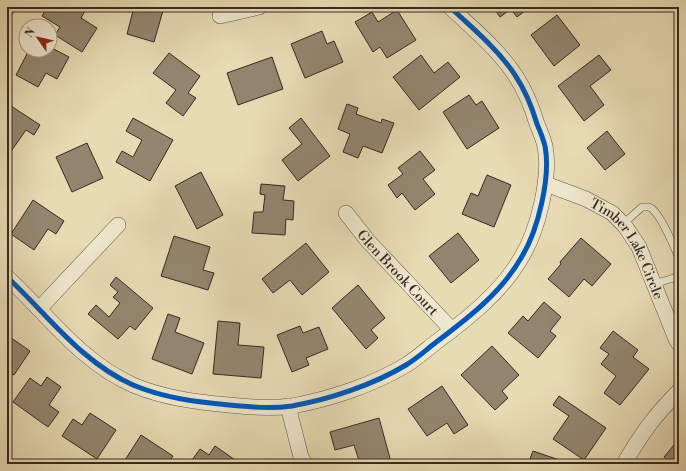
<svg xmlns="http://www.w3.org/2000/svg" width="686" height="471" viewBox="0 0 686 471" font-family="'Libre Bodoni',serif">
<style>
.building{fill:#93866f;stroke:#382a24}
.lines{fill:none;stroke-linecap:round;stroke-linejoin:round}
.service-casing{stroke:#645648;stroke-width:8}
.minor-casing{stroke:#645648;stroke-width:16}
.service{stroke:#efe8ce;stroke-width:7}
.minor{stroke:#efe8ce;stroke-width:15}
.cycleway-casing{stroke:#efe8ce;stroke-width:8}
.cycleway{stroke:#0057b8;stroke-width:5}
.labels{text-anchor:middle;stroke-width:4;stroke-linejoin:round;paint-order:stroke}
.street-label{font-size:14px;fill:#382a24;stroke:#efe8ce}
</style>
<rect width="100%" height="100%" fill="#e7dbb4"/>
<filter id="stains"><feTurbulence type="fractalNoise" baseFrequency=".005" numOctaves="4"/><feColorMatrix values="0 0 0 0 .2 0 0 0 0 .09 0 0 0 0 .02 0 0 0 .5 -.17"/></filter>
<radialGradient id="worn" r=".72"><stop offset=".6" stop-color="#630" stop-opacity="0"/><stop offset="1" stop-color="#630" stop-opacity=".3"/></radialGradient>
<path class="building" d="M47 7H56L58 8 59 7H87L81 18 97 28 82 52 55 35 60 27 42 16Z
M134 7H164L154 42 127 34Z
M493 7H530L517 17 511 9 500 17Z
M397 10 416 40 387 58 380 47 373 52 355 22 372 12 378 22Z
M557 15 580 45 554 66 531 35Z
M322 31 327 44 334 41 343 62 305 78 291 44Z
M50 47 69 57 57 79 46 73 38 87 16 75 29 50H50Z
M169 53 200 76 188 93 196 98 183 116 166 103 176 90 153 73Z
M421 55 434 73 448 62 460 77 419 110 393 77Z
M599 55 611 70 590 86 604 105 584 121 558 86Z
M272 57 283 89 238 105 227 73Z
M469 95 476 105 482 101 499 128 467 149 443 112Z
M8 104 40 125 34 135 26 130 7 157Z
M347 104 358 108 356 114 381 123 382 119 394 123 382 153 363 146 358 158 343 152 350 134 338 129Z
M133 118 173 140 150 181 116 162 122 151 133 157 142 140 126 131Z
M301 118 330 156 298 181 282 160 302 144 289 128Z
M607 131 625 154 605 170 587 148Z
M87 143 103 178 72 192 56 157Z
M420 151 435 170 423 179 435 194 415 210 402 193 397 198 388 185 403 174 398 168Z
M201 172 223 215 197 229 175 186Z
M487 175 511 185 494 227 462 214 471 193 478 196Z
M261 184 285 186 283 200 294 201 293 220 286 219 285 235 252 233 254 212H263L265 195 260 194Z
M33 200 64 221 56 234 48 229 34 250 11 234Z
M458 233 479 260 451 283 429 256Z
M174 236 210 247 203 270 214 273 208 290 161 276Z
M581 238 611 264 592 286 584 279 569 297 548 279 561 264 560 262Z
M306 243 329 272 302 295 290 280 273 293 262 279Z
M116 277 153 308 135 330 130 326 118 339 88 314 96 305 109 317 120 303 113 297 118 292 110 285Z
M358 285 385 318 371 330 378 338 366 349 332 308Z
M544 302 561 317 550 331 556 336 538 358 508 333 523 316 528 321Z
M168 314 180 318 175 332 204 343 192 374 152 359Z
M218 321 240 323 238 345 264 347 261 378 213 374Z
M300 326 303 333 319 327 328 349 306 358 309 365 292 372 277 335Z
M613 331 638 350 633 357 649 369 620 405 604 393 616 376 601 364 609 354 600 348Z
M7 335 30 351 14 375 7 371Z
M492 346 519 375 502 391 508 398 495 410 461 375Z
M47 377 61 387 49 405 59 412 48 427 13 402 30 378 41 386Z
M442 386 468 425 454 434 447 423 427 436 408 409Z
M559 396 606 428 584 460 553 439 569 416 553 405Z
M90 413 116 430 97 459 62 436 73 419 82 425Z
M379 418 391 462 384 464H360L354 445 335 450 330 432Z
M141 435 173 456 168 464H132L125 460Z
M679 439V464H673L664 457Z
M215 446 241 464H189L200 449 209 455Z
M533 451 571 464H528Z"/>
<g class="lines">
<defs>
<path id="service" d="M623 224 642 207C644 207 647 207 649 207 660 211 674 247 679 258
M654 284 677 277 679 275"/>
<g id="minor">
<path d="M7 9 8 7"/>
<path d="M220 16 259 7"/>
<path id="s1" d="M546 184 586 199 612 213 625 226 639 247 676 339 679 344"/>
<path id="s2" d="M346 213 368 241 452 330"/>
<path d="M7 277C47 314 81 362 133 385 164 398 196 402 229 405 250 407 271 409 292 406 330 399 373 385 406 365 416 359 426 350 435 343 467 319 501 293 521 258 538 231 551 177 545 146 543 138 540 131 537 124 532 107 525 90 515 75 498 49 472 28 450 7"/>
<path d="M39 309 118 225"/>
<path d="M288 406 301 457 305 464"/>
<path d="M624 464C641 434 655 415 679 391"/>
</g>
</defs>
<use href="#service" class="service-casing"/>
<use href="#minor" class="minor-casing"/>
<use href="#service" class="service"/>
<use href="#minor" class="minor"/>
<defs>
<path id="cycleway" d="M7 277C47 314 81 362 133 385 164 398 196 402 229 405 250 407 271 409 292 406 330 399 373 385 406 365 416 359 426 350 435 343 467 319 501 293 521 258 538 231 551 177 545 146 543 138 540 131 537 124 532 107 525 90 515 75 498 49 472 28 450 7"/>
</defs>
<use href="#cycleway" class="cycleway-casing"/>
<use href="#cycleway" class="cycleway"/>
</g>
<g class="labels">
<g class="street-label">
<text dy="5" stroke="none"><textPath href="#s1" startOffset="110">Timber Lake Circle</textPath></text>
<text dy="5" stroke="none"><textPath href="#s2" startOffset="79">Glen Brook Court</textPath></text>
</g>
</g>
<rect width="686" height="471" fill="none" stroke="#e7dbb4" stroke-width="24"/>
<rect x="8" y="8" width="670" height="455" fill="none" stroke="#382a24" stroke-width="2"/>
<rect x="12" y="12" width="662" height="447" fill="none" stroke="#382a24"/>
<g transform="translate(38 38) rotate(304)"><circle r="19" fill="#efe8ce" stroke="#a69c8a"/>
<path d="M0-3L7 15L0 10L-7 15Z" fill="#8f2418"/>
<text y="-6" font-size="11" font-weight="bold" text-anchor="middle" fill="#382a24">N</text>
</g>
<rect width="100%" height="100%" filter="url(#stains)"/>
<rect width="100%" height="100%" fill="url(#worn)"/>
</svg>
